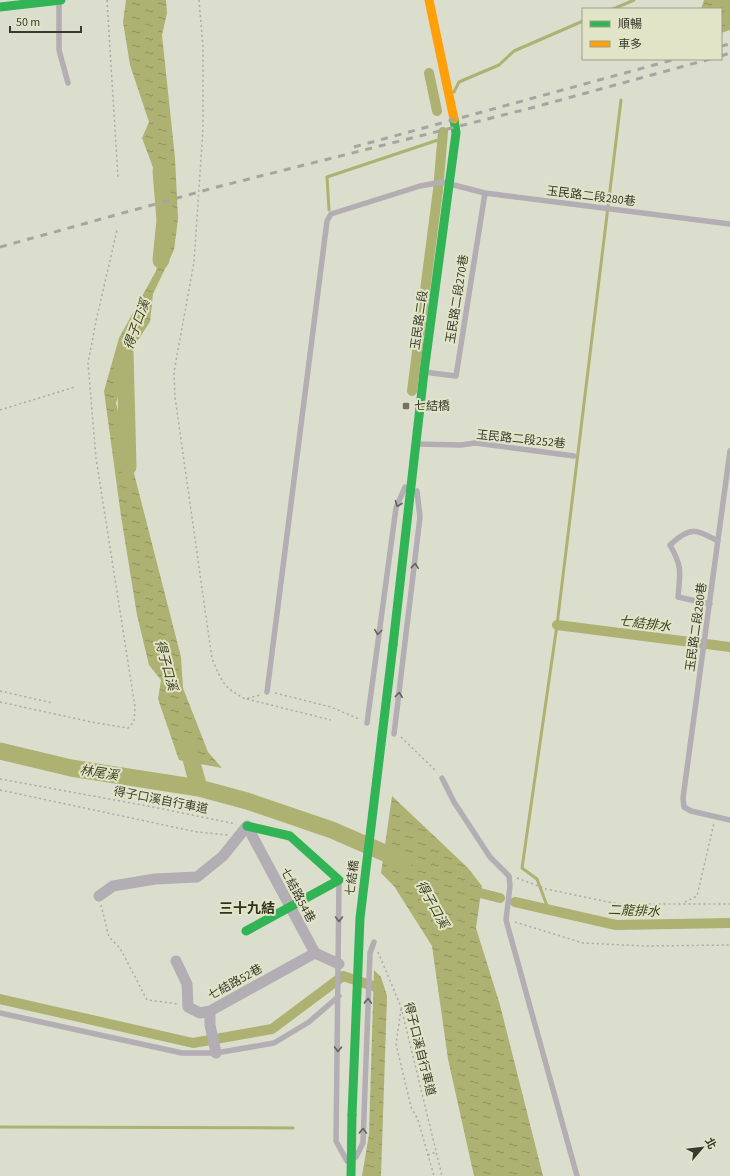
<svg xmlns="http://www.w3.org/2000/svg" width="730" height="1176" viewBox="0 0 730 1176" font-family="'Source Sans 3','Noto Sans TC',sans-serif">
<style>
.water{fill:url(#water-ripples)}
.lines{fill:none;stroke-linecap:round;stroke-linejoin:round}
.stream{stroke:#adb171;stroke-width:3}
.canal{stroke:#adb171;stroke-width:10}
.river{stroke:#adb171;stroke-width:17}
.path{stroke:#aca8a8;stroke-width:1.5;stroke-dasharray:2 3;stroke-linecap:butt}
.lane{stroke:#b3adb4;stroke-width:5.5}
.street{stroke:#b3adb4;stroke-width:11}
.fast{stroke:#30b455;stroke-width:9}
.slow{stroke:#ff9f0a;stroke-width:9}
.rail{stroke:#a6a5a1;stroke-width:3;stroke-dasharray:7 7;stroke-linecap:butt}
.fast-bridge{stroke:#30b455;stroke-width:9}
.oneway{stroke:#63625d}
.poi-dot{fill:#717366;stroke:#e1e4c7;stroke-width:1.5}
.labels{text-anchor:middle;stroke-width:4;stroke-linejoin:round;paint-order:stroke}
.street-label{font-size:12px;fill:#383a2e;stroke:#e1e4c7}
.poi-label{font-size:12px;fill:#383a2e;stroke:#e1e4c7;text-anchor:start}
.water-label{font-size:13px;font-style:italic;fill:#3e411d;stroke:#e1e4c7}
.quarter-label{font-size:14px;font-weight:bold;fill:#30321a;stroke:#e1e4c7}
</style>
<defs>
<pattern id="water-ripples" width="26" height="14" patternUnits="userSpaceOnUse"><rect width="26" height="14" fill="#adb171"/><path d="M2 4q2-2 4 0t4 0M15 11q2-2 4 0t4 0" fill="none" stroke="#8e915d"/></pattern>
</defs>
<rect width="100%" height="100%" fill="#dcdecd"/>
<path class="water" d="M126 0H166L167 13 162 35 175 158 178 219 174 250 153 294 150 322 134 346 116 403 181 657 183 688 208 752 222 768 179 760 158 699 161 680 149 665 137 615 121 516 104 391 119 338 156 271 169 210 142 138 149 122 130 65 123 22Z
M704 0H730V30L721 33V9H701Z
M392 796 468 868 482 886 476 928 500 1005 543 1176H474L448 1059 432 946 394 886 381 873Z
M374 970 381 977 387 996 381 1176H362L369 1134Z"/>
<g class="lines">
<path class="stream" d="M613 9 634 0
M454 92 459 82 499 65 514 51 583 21
M329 210 327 177 444 138
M549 911 537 879 522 868 557 625 621 100
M0 1127 293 1128"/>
<path class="canal" d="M429 73 437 111
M412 391 438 190 443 132
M557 625 730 647
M468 890 500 898
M515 902 616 925 730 923
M0 999 193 1043 272 1029 343 976 379 988V995"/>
<path class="river" d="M161 260 165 220 161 171
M125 352 128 467
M186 741 199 788
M0 751 71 768 199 788 247 801 332 830 387 854 403 865"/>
<path class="path" d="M107 0 118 178
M199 0 203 47V129L194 262 174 372 175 397 212 659C223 683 222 686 245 699L260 695
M0 410 75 387
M0 691 53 703
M275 693 331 707 359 719
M247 699 331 720
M0 702 96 723 128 728 134 722 135 707 96 458 88 363 96 321 117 230
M401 737 437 772
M0 779 153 807 236 824
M0 790 197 832 228 835
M517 878 546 889 618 904H730
M685 902 697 896 714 823
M101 905 109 937 120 948 147 1000 179 1004
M515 922 583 943 645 946 730 945
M378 952 401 1007 442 1176
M401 1009 396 1044 411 1107 418 1120 434 1176
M428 1155 436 1152"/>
<path class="lane" d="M59 2V50L68 83
M424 372 456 376 485 193
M417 444 461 445 475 443 574 456
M730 451 683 798 684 807 691 811 730 820
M710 604 678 597C680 572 683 568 670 545 690 526 695 529 718 541
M267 692 327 221 331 214 420 186 442 182 485 193 730 224
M367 723 396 508 405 487
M394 734 420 517 417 491
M442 778 454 802 490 857 509 876 510 886 506 920 577 1176
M339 882 336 1141 347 1161
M0 1013 182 1053H216L274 1043 309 1022 339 996
M356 1157 363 1143 370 953 374 942"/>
<path class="street" d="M99 896 113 886 155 879 197 877 223 856 247 826 315 953 339 964
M176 961 187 984 188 1007 200 1013 210 1011 315 953
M210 1011V1025L216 1053"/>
<path class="fast" d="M0 7 61 0
M393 645 424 372 456 133 454 119
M246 931 339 880 290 836 247 826
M351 1176 352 1115"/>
<path class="slow" d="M429 0 454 119"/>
<path class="rail" d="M721 46 730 44
M721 56 730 53
M354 147 676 59
M0 247 217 187 535 107 710 59"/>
<path class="fast-bridge" d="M352 1115 360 918 393 645"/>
</g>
<defs><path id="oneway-chevron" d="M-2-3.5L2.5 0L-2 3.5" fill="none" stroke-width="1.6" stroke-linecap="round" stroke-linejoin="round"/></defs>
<g class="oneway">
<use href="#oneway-chevron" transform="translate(398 504) rotate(112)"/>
<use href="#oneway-chevron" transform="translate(415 566) rotate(-84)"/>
<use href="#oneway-chevron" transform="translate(378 632) rotate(97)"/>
<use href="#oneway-chevron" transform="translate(399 695) rotate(-83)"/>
<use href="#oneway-chevron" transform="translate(339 919) rotate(90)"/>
<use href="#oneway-chevron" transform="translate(368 1001) rotate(-88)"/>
<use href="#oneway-chevron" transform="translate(338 1049) rotate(91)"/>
<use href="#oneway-chevron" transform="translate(363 1131) rotate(-88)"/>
</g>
<rect class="poi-dot" x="402" y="402" width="8" height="8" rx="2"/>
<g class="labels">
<g class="street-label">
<text transform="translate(591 196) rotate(7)" y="4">玉民路二段280巷</text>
<text transform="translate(457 299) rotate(-81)" y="4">玉民路二段270巷</text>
<text transform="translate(419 320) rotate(-82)" y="4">玉民路二段</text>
<text transform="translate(521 439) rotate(6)" y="4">玉民路二段252巷</text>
<text transform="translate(696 627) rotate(-82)" y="4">玉民路二段280巷</text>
<text transform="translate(161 800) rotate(11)" y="4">得子口溪自行車道</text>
<text transform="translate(352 878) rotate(-83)" y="4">七結橋</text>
<text transform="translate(298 895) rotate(62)" y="4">七結路54巷</text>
<text transform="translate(235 982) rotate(-29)" y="4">七結路52巷</text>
<text transform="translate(420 1049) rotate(76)" y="4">得子口溪自行車道</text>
</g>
<g class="poi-label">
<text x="414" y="410">七結橋</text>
</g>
<g class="water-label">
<text transform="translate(136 324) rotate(-70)" y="5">得子口溪</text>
<text transform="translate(645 623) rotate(7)" y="5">七結排水</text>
<text transform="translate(167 665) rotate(75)" y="5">得子口溪</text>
<text transform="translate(99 772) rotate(9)" y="5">林尾溪</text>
<text transform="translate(433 904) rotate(61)" y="5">得子口溪</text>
<text transform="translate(634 910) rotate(2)" y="5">二龍排水</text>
</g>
<g class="quarter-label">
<text x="247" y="913">三十九結</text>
</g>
</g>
<rect x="582" y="8" width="140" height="52" fill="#e1e4c7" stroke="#9da08a"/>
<rect x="590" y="21" width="20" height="6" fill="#30b455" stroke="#9da08a"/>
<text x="618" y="28" font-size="12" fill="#383a2e">順暢</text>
<rect x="590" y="41" width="20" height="6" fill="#ff9f0a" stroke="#9da08a"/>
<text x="618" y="48" font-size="12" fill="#383a2e">車多</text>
<g transform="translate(702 1148) rotate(62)" stroke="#e1e4c7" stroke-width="3" paint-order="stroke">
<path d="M0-3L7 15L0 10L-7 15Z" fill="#383a2e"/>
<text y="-6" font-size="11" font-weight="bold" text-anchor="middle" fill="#383a2e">北</text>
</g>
<path d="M10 26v6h71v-6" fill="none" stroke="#383a2e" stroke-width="2"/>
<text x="16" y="26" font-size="12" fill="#383a2e" stroke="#e1e4c7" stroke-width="3" paint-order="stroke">50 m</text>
</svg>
